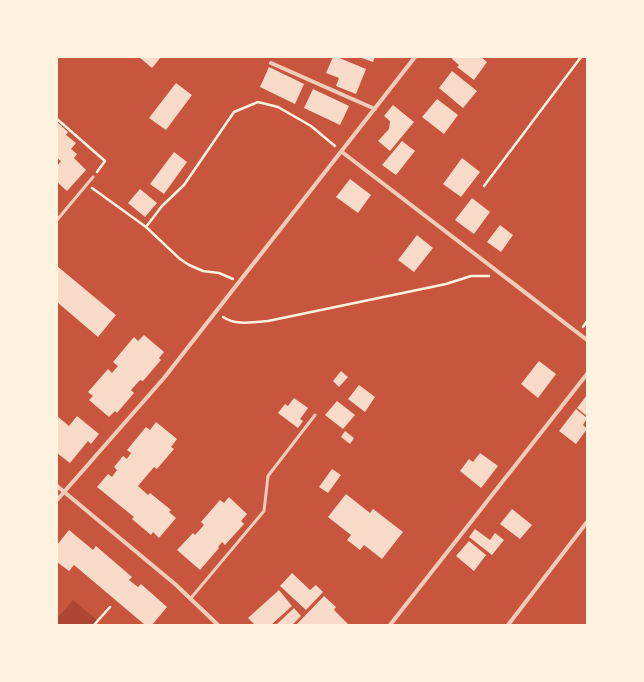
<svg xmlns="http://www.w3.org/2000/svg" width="644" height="682" viewBox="0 0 644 682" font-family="Barlow,sans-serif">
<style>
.green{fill:#ae4732}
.building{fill:#f7dbc8}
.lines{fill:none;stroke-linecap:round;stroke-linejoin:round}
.path{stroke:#fff3e0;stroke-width:2.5}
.service{stroke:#f1ccb7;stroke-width:3}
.minor{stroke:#f1ccb7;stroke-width:4}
</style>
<rect width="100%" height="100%" fill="#c8553d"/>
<path class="green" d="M73 600 97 620 93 625H57V618Z"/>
<path class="building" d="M139 57H161L152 68Z
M333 57H337L366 69 356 94 336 86 339 78 326 73Z
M359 57H375L373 62Z
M453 57H481L487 62 474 80 457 67 459 65 452 59Z
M269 67 304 84 295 104 260 87Z
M452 71 477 91 463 108 439 88Z
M176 83 192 95 166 130 149 118Z
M313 89 349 106 340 125 304 108Z
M437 99 458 115 444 134 422 117Z
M393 105 414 122 390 151 378 141 389 129 390 121 384 116Z
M57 122 68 132 66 135 76 143 71 149 77 154 74 158 86 170 67 191 57 182V166L61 161 57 158Z
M402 141 415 151 396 175 382 165Z
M174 152 187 162 164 194 150 184Z
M462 158 480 172 461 197 443 184Z
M350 179 371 195 358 213 336 197Z
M140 189 157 203 145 217 128 203Z
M472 198 490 212 474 234 455 220Z
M500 225 513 235 501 252 487 242Z
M417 235 433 248 414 272 398 260Z
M57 266 116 315 98 337 57 302Z
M144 335 164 352 159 358 161 360 143 381 140 380 131 390 134 393 117 413 115 411 109 417 89 400 93 396 88 392 108 369 112 373 118 366 113 362 134 337 138 341Z
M539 361 556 374 538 398 521 384Z
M341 371 348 377 339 387 333 381Z
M359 385 375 397 365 412 348 399Z
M587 395V416L577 408Z
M294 398 308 408 300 419 303 421 298 428 278 413 285 404 288 406Z
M337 401 355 415 343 429 325 415Z
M576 409 587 418 583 425 587 429 576 444 559 431Z
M57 416 69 426 77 416 99 434 91 444 88 441 70 463 57 453Z
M156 422 177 439 171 447 174 449 157 469 154 467 138 486 148 495 150 493 171 510 169 512 176 518 159 538 153 532 151 535 132 519 134 517 97 487 108 474 112 477 117 470 114 467 123 456 127 459 131 453 127 450 146 427 150 430Z
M345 431 354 438 350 444 341 437Z
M480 453 498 466 481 488 460 471 469 459 473 462Z
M332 469 341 475 328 493 319 487Z
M346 494 370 513 373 509 403 532 382 559 364 545 360 550 347 540 351 535 328 517Z
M229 497 247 514 241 521 244 524 225 545 222 542 218 547 219 548 200 570 177 550 193 533 195 535 204 525 201 522 220 500 224 503Z
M512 509 532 525 520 539 500 524Z
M475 529 490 540 495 533 504 540 492 555 469 537Z
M69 530 93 550 96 546 132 577 129 580 138 587 141 584 167 607 152 625H145L74 565 69 571 57 562V545Z
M469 541 486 555 474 571 456 556Z
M292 573 310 590 316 585 323 592 306 610 280 586Z
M279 590 292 606 271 625H255L248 618Z
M324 596 336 607 334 610 349 625H296Z
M294 608 301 616 292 625H276Z"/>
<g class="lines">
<path class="path" d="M57 119 105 161 97 172
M484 186 581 57
M92 188 146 227 180 259 189 265 203 271 219 273 233 279
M146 227 162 206 184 185 234 112 258 102 278 107 311 126 335 146
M223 317C236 326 253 322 268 321L446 284 471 276H489
M583 327 587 321
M94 625 110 607"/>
<path class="service" d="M57 220 93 177
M191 598 264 511 268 476 315 415"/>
<path class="minor" d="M271 63 375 109
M342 152 587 340
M57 486 175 584 218 625
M57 500 164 378 415 57
M390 625 587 374
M508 625 587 522"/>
</g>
<rect width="644" height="682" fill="none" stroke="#fff3e0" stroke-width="116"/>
</svg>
